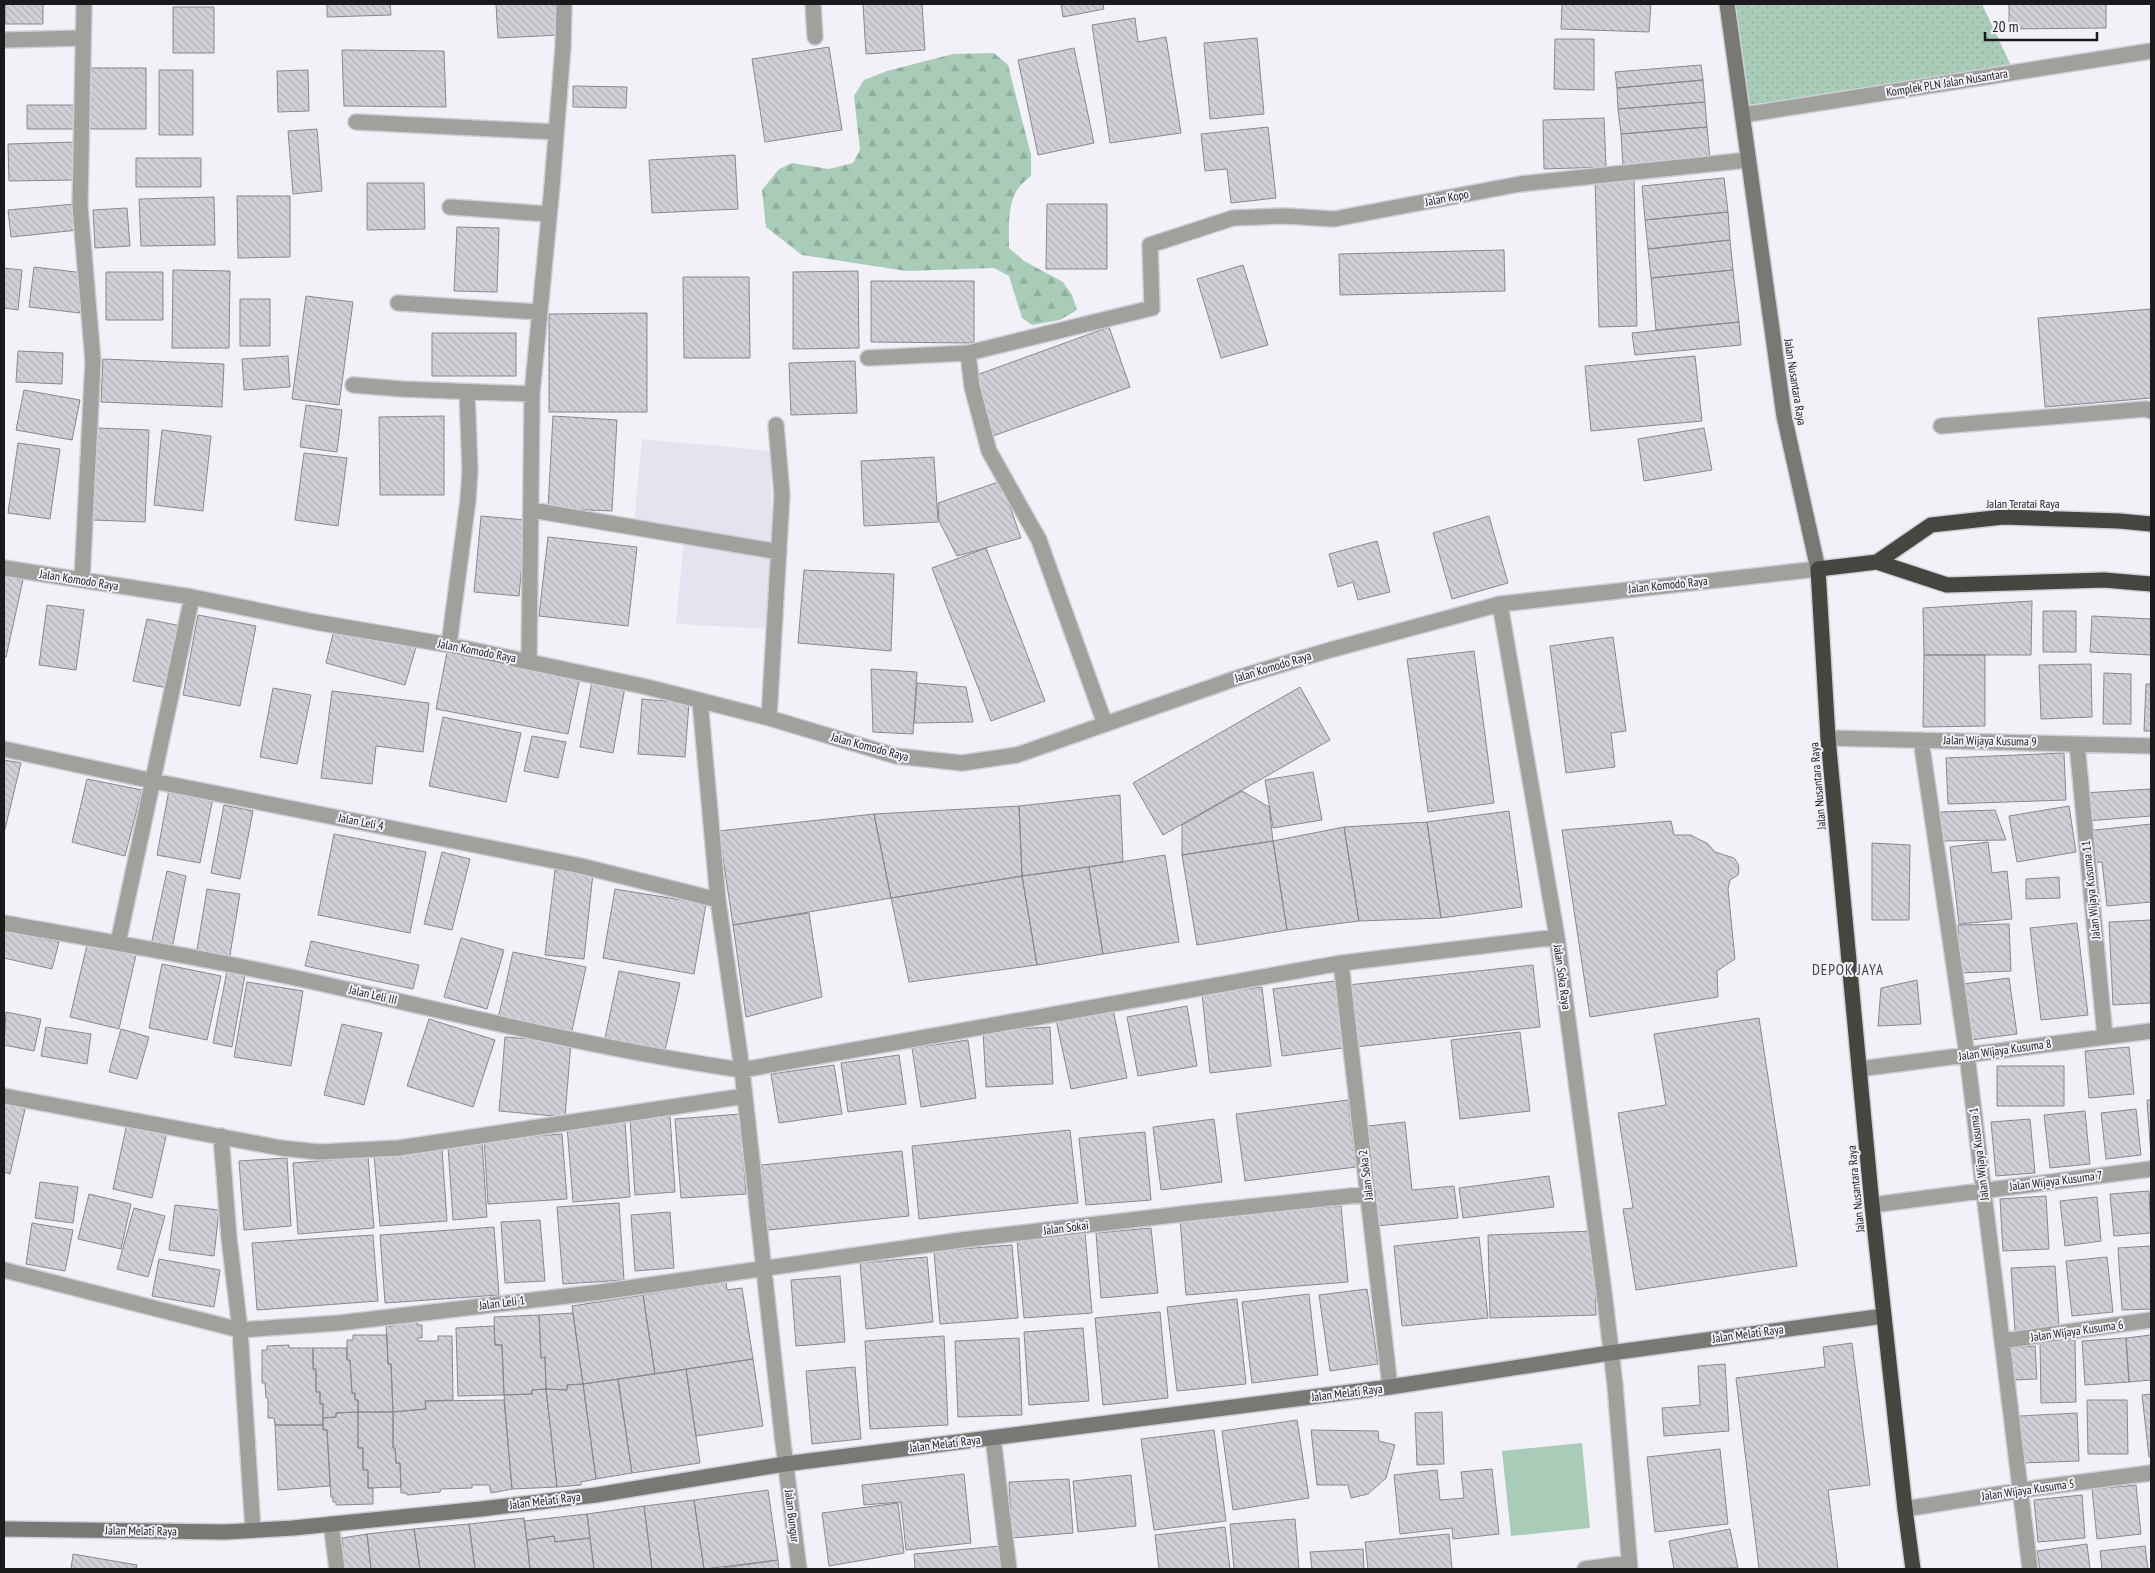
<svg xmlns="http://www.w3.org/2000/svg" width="2155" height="1573" viewBox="0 0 2155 1573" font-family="'PT Sans Narrow',sans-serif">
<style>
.built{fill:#e6e2ef}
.grass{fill:url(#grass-dots)}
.forest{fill:url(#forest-firs)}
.garden{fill:#a9ccb9}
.building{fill:url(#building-back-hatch);stroke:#8a888e}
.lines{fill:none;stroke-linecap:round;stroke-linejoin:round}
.lane-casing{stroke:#d0ced5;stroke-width:18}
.street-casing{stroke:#d0ced5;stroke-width:18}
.secondary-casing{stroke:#d0ced5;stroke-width:18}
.highway-casing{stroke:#d0ced5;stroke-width:18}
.lane{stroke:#a0a09d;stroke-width:15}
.street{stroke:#a0a09d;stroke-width:15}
.secondary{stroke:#787975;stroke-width:15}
.highway{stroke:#454640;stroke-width:15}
.labels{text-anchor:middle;stroke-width:4;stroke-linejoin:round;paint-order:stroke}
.street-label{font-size:12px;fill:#1a191c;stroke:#f3f1f8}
.quarter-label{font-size:15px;letter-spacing:1px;fill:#424146;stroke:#f3f1f8}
</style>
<defs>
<pattern id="grass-dots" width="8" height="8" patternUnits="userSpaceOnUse" patternTransform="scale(1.25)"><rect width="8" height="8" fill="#a9ccb9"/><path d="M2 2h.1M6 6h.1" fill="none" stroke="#91af9e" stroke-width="1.8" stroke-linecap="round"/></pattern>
<pattern id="forest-firs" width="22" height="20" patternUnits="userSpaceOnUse" patternTransform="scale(1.25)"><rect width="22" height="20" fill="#a9ccb9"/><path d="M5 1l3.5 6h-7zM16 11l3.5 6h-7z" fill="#91af9e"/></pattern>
<pattern id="building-back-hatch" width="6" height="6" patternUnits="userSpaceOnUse" patternTransform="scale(1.25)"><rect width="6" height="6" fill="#d2d0d7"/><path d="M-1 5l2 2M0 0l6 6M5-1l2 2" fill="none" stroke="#b4b2b8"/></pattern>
</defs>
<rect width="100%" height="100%" fill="#f3f1f8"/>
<path class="built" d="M642 439 771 451 773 629 676 624 685 530 634 525Z"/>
<path class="grass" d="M1727 4H1982L2014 72 1743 115Z"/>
<path class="forest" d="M994 53 1008 65 1031 155V176C1026 180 1020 185 1017 190 1007 207 1009 230 1009 248L1024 261 1063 282 1072 295 1077 310 1060 320 1032 325 1022 318 1009 276 994 268 907 271 802 255 766 227 762 190 779 169 792 163 829 169 853 163 860 150 854 96 864 80 887 71 953 54Z"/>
<path class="garden" d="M1582 1443 1590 1528 1511 1536 1502 1451Z"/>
<path class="building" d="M5 4H43V24H5Z
M327 4H390L391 15 327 17Z
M496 4H559L560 35 498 38Z
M863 4H922L925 50 866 54Z
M1061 4H1103L1104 9 1063 17Z
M1562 4H1651L1649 32 1561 29Z
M2009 4H2106V28L2009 29Z
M173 7H214V53H173Z
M1135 18 1138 42 1166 37 1181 133 1110 143 1092 25Z
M1257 38 1264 114 1210 119 1204 43Z
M1555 39H1594V90L1554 89Z
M829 47 842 130 765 142 752 59Z
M1074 48 1094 143 1038 155 1018 60Z
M342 50 444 51 446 107 344 106Z
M1701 65 1703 80 1617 88 1615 72Z
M88 68H146V129H88Z
M159 70H193V135H159Z
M308 70 309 111 278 112 277 71Z
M1703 80 1705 102 1618 109 1617 88Z
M573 86 627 87 626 108 573 107Z
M1705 102 1707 127 1621 134 1618 109Z
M27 105H75V129H27Z
M1604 118 1606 167 1544 169 1543 120Z
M1268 127 1276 198 1231 203 1227 169 1205 171 1201 134Z
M1707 127 1710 160 1623 167 1621 134Z
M317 129 322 191 293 194 288 131Z
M74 142 75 180 9 181 8 144Z
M735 155 738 209 652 213 649 160Z
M136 158H201V187H136Z
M1634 178 1637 326 1599 327 1595 179Z
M1724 178 1728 212 1645 220 1642 186Z
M367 183H424L425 229 367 230Z
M237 196H290V257L238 258Z
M214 197 215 245 141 246 139 199Z
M75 204 78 230 11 237 8 210Z
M1047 204H1107V269H1046Z
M127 208 130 246 95 248 93 210Z
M1728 212 1730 240 1648 249 1645 220Z
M457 227 499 228 497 292 454 291Z
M1730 240 1733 270 1651 278 1648 249Z
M1504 250 1505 291 1340 295 1339 254Z
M1243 265 1268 345 1221 358 1197 279Z
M34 267 84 273 80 313 29 307Z
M4 268 22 270 18 310 4 308Z
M173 270 230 271 229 348H172Z
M1733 270 1739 322 1656 330 1651 278Z
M858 271 859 348 793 349V272Z
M106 272H163V320H106Z
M683 277H749L750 358H684Z
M871 281H974V343L871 342Z
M306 296 353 302 339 405 292 399Z
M240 299H270V346H240Z
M2151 309V398L2045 407 2038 318Z
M647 313V412H549V314Z
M1739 322 1741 345 1635 355 1632 333Z
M1109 327 1130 387 993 436 971 377Z
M432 333H516V376H432Z
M18 351 63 353 62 384 16 382Z
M288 356 290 387 244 390 242 359Z
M1695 356 1702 421 1591 431 1585 366Z
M103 359 224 364 222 407 101 402Z
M855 361 857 413 791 415 789 363Z
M24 390 80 400 72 440 16 430Z
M306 405 342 410 337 452 300 447Z
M444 416V495H380L379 417Z
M553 416 617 420 612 511 548 508Z
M97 428 149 430 145 522 93 520Z
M1704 428 1712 470 1644 481 1638 439Z
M162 430 211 436 203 511 154 505Z
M18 443 60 449 50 519 8 513Z
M304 453 347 458 338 526 295 520Z
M934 457 938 522 864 526 861 461Z
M1001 481 1021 538 957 556 939 521 938 503Z
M481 516 526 520 519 596 474 592Z
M1489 516 1508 583 1452 599 1433 533Z
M548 537 637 547 628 626 539 616Z
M1377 541 1390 592 1358 600 1353 582 1338 587 1329 554Z
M986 548 1045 701 991 721 932 568Z
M804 570 894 574 891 651 798 643Z
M4 576 23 580 6 657H4Z
M2032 601 2031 655H1924L1923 608Z
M47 605 84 610 76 670 39 665Z
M2043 611H2076V652H2043Z
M198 615 256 626 240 706 183 695Z
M2092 616 2151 619V655L2090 652Z
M147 619 181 626 167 688 133 681Z
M335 626 416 647 405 685 326 663Z
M1613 637 1626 731 1611 733 1615 767 1566 773 1550 646Z
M1474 651 1494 803 1428 812 1407 659Z
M447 652 580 677 568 734 436 709Z
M1924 655H1985V726L1923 727Z
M2091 664 2092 717 2041 719 2039 665Z
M871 669 917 672 913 734 873 732Z
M2104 673 2131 674V724H2103Z
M592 681 625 687 613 753 580 747Z
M917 683 966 687 973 722 914 723Z
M2146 684H2151V731H2144Z
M1300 687 1330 740 1163 835 1133 783Z
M273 688 311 695 297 764 260 757Z
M332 691 429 703 423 752 376 746 372 784 321 778Z
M642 699 689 703 685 757 638 754Z
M443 717 521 733 506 802 429 786Z
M532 736 566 742 558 778 524 771Z
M2064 753 2066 800 1948 804 1946 758Z
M4 760 21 763 5 829H4Z
M1313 772 1322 820 1273 828 1265 780Z
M87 779 142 790 125 856 72 842Z
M2151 789V816L2086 821 2083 793Z
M169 790 213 798 200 863 157 855Z
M1242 791 1269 807 1273 841 1182 855V825Z
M1120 795 1123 862 1022 876 1019 806Z
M224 805 253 811 240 879 211 873Z
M1019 806 1022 876 891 898 874 814Z
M2069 806 2076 852 2017 862 2009 816Z
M1995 810 2006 840 1939 841 1941 812Z
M1509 811 1522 907 1441 918 1427 822Z
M874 814 891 898 733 925 719 831Z
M1671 821 1674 835H1691L1698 839 1707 843 1715 852 1734 858 1738 864 1739 869 1738 875 1730 880 1728 889 1735 959 1717 971 1718 997 1590 1017 1562 830Z
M1427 822 1441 918 1359 921 1344 827Z
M2151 824V902L2107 906 2102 862 2090 863 2086 831Z
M1344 827 1359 921 1287 930 1273 841Z
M334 834 426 852 410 933 318 915Z
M1273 841 1287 930 1197 945 1182 855Z
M1988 842 1992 873 2007 871 2012 919 1959 924 1950 847Z
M1872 843 1910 845 1909 920H1872Z
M442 852 470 859 452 930 424 924Z
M1165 855 1179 942 1103 954 1089 867Z
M1089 867 1103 954 1037 965 1022 876Z
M555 870 593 873 584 959 545 955Z
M167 871 186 876 172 949 151 945Z
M1022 876 1037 965 909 982 891 898Z
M2059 877 2060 898 2026 899V879Z
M207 889 240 894 229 961 196 956Z
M615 889 706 904 694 974 603 958Z
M809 913 822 997 746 1017 733 925Z
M2151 920V1003L2113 1005 2109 922Z
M2077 923 2088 1015 2041 1020 2030 928Z
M2009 924 2011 971 1960 973 1958 925Z
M4 930 59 942 52 969 4 958Z
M461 938 504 950 487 1009 444 997Z
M311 941 419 965 413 989 305 966Z
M87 945 136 955 119 1029 70 1017Z
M513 952 586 967 571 1035 498 1019Z
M162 964 221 976 207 1040 149 1028Z
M1533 965 1540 1027 1355 1047 1348 985Z
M227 971 245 975 232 1047 213 1043Z
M619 971 680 983 665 1051 605 1038Z
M2009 978 2017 1034 1971 1040 1963 984Z
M1917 980 1921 1024 1878 1026 1881 988Z
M1335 981 1343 1048 1282 1056 1273 989Z
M247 982 303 991 291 1066 234 1057Z
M1262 987 1271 1066 1210 1073 1202 994Z
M1187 1006 1197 1066 1138 1076 1127 1017Z
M1113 1009 1127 1078 1071 1089 1056 1020Z
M6 1012 41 1019 34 1051 4 1045Z
M1759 1018 1797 1266 1636 1290 1623 1209 1633 1208 1618 1113 1666 1105 1654 1034Z
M429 1019 495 1040 473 1107 407 1086Z
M342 1024 382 1033 364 1105 324 1095Z
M46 1027 91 1034 87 1064 41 1056Z
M1050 1027 1053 1084 986 1087 983 1031Z
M121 1029 149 1037 137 1079 109 1072Z
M1520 1032 1530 1111 1460 1119 1451 1040Z
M505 1037 571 1042 565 1117 499 1111Z
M968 1040 976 1098 921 1107 912 1048Z
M2129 1047 2134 1094 2089 1098 2085 1051Z
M899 1055 906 1104 848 1112 841 1063Z
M834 1065 842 1114 779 1123 771 1074Z
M1997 1066H2064V1106H1997Z
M4 1099 26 1105 10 1174 4 1172Z
M1348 1100 1356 1167 1245 1181 1236 1114Z
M2147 1100H2151V1156Z
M2136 1109 2141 1155 2106 1159 2101 1113Z
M2085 1111 2090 1164 2050 1168 2044 1115Z
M740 1114 746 1194 681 1198 675 1119Z
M670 1116 675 1192 635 1195 630 1119Z
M1214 1119 1222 1182 1161 1190 1153 1127Z
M2030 1119 2035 1173 1996 1176 1991 1122Z
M625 1122 630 1197 573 1202 567 1126Z
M1405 1122 1412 1190 1454 1186 1458 1218 1377 1226 1368 1126Z
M127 1123 167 1132 152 1198 113 1189Z
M1070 1130 1078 1203 919 1219 912 1146Z
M1145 1132 1151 1200 1086 1205 1079 1138Z
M562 1134 567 1199 488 1204 484 1140Z
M482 1143 487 1217 453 1220 448 1146Z
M442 1149 447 1221 380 1226 374 1154Z
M902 1151 909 1216 768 1230 761 1165Z
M368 1157 374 1228 298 1234 293 1163Z
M287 1158 291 1226 244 1230 239 1161Z
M1549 1176 1554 1207 1463 1218 1459 1188Z
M40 1182 78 1187 73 1223 35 1218Z
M2149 1191 2151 1233 2114 1236 2110 1194Z
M89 1194 131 1204 121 1249 78 1239Z
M2046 1196 2049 1249 2003 1251 2000 1199Z
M2097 1197 2101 1241 2065 1246 2060 1201Z
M619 1203 624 1280 563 1284 557 1207Z
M175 1205 219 1210 214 1256 169 1250Z
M1341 1206 1348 1282 1186 1295 1180 1219Z
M134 1208 165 1216 148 1277 117 1269Z
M670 1212 674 1268 635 1271 631 1215Z
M540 1220 545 1281 505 1283 501 1222Z
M32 1223 73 1230 65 1271 26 1264Z
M494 1227 499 1295 385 1303 380 1235Z
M1151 1228 1158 1293 1101 1298 1096 1233Z
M1594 1231 1596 1315 1490 1318 1488 1235Z
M1085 1233 1092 1313 1024 1318 1017 1240Z
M373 1235 378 1301 257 1310 252 1243Z
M1479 1237 1488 1318 1402 1326 1394 1246Z
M1012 1245 1018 1318 940 1324 934 1251Z
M2151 1246V1309L2122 1310 2118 1248Z
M927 1257 933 1322 866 1329 860 1263Z
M2107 1257 2113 1312 2072 1316 2066 1261Z
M159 1259 220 1270 214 1307 152 1296Z
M2055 1266 2059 1328 2015 1331 2011 1268Z
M840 1276 845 1342 796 1346 791 1280Z
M726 1282 727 1290 742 1288 753 1359 655 1374 643 1295Z
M1367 1289 1378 1364 1330 1371 1319 1295Z
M1309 1294 1318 1375 1252 1383 1242 1302Z
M643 1295 655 1374 583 1384 572 1306Z
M1237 1299 1246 1384 1177 1391 1167 1307Z
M1160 1312 1168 1398 1103 1405 1095 1318Z
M573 1313 583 1384 567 1385V1390L546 1389 545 1357 541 1358 539 1315Z
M539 1315 541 1358 545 1357 546 1389 532 1390V1394L504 1395 502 1345H495L494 1317Z
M417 1321V1325H422V1338H417L418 1341H438V1336H452L453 1400 425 1401 426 1409 393 1412 391 1364H388L386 1326H394V1322Z
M494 1326 495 1345H502L504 1395 458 1396 456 1328Z
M1083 1328 1089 1401 1029 1405 1024 1332Z
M353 1335H387L388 1364H391L393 1412H358V1400H355V1393H352L350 1360H347V1340H353Z
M2151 1335V1380L2129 1382 2126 1338Z
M944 1336 948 1425 870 1429 865 1341Z
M1019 1338 1022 1415 958 1417 955 1341Z
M2126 1338 2129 1382 2085 1385 2082 1341Z
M2075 1340 2076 1402 2041 1403 2040 1341Z
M1852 1343 1870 1485 1828 1490 1838 1569H1759L1736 1378 1825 1367 1823 1347Z
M289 1345V1348H313V1369H316V1392H320V1404H323V1425H275L274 1418H268V1398H266L265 1383H262V1350H267V1346Z
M2035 1346 2037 1379 2013 1380 2011 1348Z
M313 1348H347V1360H350L352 1393H355V1400H358V1412L336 1413V1417L323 1418V1404H320V1392H316V1369H313Z
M753 1359 763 1426 696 1436 686 1369Z
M1725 1364 1729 1431 1664 1436 1662 1408 1700 1405 1698 1366Z
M855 1367 861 1439 812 1444 806 1371Z
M686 1369 700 1463 632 1473 618 1379Z
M618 1379 632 1473 596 1479 583 1384Z
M583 1384 596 1479 581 1482V1485L557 1487 546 1389 567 1390V1385Z
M546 1389 557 1487 512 1489 504 1395 532 1394V1390Z
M2151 1394V1457H2149L2142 1395Z
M504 1400 512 1489 491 1493 489 1485H472V1488L441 1489 440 1492 407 1495V1493H401L400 1463H396L395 1448H393V1412L426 1409 425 1401Z
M2087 1400H2127L2128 1454H2088Z
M358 1412V1448H363V1470H368V1488H373V1504L336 1505V1502H333V1497H331L327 1430H323V1418L336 1417V1413Z
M358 1412H393V1448H395L396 1463H400L401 1487 368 1488V1470H363V1448H358Z
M1442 1412 1444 1464 1417 1465 1415 1413Z
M2077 1413 2079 1461 2023 1463 2020 1416Z
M1297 1420 1309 1498 1233 1510 1222 1431Z
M275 1425H323V1430H327L330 1486 278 1490Z
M1214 1430 1226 1521 1154 1530 1141 1439Z
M1311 1430 1378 1431 1379 1441 1395 1445 1386 1478 1368 1494 1351 1498 1348 1485H1317Z
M1720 1449 1728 1524 1655 1532 1647 1457Z
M1492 1469 1499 1534 1453 1539 1452 1528 1400 1534 1394 1475 1437 1470 1440 1500 1464 1498 1461 1472Z
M964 1474 971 1543 906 1550 901 1502 864 1505 862 1485Z
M1131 1475 1136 1526 1078 1532 1073 1481Z
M1069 1479 1073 1533 1012 1538 1009 1482Z
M2136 1485 2141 1534 2097 1539 2092 1489Z
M768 1490 778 1560 704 1569 694 1500Z
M2082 1495 2085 1538 2038 1542 2034 1500Z
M694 1500 704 1569H652L644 1506Z
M898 1503 904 1553 829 1566 822 1513Z
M644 1506 652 1569H594L587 1514Z
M587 1514 590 1538 555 1542 554 1536 527 1540 524 1521Z
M524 1518 530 1569H475L469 1524Z
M1295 1519 1299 1569H1234L1230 1524Z
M469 1524 475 1569H420L414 1529Z
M1225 1527 1230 1569H1159L1155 1535Z
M414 1529 420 1569H371L367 1534Z
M1730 1529 1738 1568 1674 1569 1669 1541Z
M367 1534 371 1569H342L340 1547H343L342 1538Z
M1449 1534 1452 1569H1368L1365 1542Z
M554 1536 555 1542 590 1538 594 1569H530L527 1540Z
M2087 1544 2090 1569H2040L2037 1551Z
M1000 1546 1002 1569H915L914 1554Z
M2145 1546 2148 1569H2102L2100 1551Z
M1363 1549 1364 1569H1312L1310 1552Z
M73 1554 137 1565 136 1569H71Z
M778 1560 779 1569H717Z"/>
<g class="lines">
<defs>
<path id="lane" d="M1941 426 2146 409 2151 411"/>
<path id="street" d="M813 4 815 37
M4 40 82 38
M1743 115 2151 51
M356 122 556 132
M450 207 548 214
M398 303 539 312
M868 358 968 353
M353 385 402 389 532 394
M532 510 779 552
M4 568 192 597 315 622 449 645 647 687 769 718 896 756 962 763 1017 755 1240 677 1330 650 1500 604 1818 569
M82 580 93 361 80 206 84 4
M1500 604 1557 937 1605 1300 1615 1385 1630 1569
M449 645 468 500 470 471 467 392
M529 662 532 394 552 186 563 47 564 4
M700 701 718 900 742 1070 783 1443 799 1569
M769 718 782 495 776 425
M1105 724 1039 540 989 451 972 387 968 353 1152 308 1150 245 1233 218 1286 216 1334 219 1520 184 1748 160
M1828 738 2151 746
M1921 740 1967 1055 2030 1569
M2077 744 2105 1037
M4 749 153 781 581 866 718 900
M4 923C104 941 205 958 305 980 450 1012 595 1049 742 1070L1341 963 1557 937
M118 943 192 597
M1341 963 1390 1387
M1859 1069 2151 1031
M4 1096 281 1148 319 1152 399 1148 745 1096
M221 1136 229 1238 240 1330 253 1530
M1872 1205 2151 1169
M4 1270 240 1330 339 1323 601 1292 961 1240 1199 1212 1369 1194
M2002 1341 2151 1320
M993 1438 1009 1569
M1905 1509 2036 1488 2151 1473
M331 1524 337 1569
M1585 1569 1629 1563"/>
<path id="secondary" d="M1727 4 1784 416 1818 569
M4 1529 225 1532 293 1528 481 1509 596 1495 785 1464 1390 1387 1610 1353 1884 1316"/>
<path id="highway" d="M1877 562 1931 525 2003 517 2119 521 2151 524
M1913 1569 1905 1509 1872 1205 1828 738 1818 569 1877 562 1947 585 2104 580 2151 584"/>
</defs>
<use href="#lane" class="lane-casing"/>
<use href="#street" class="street-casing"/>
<use href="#secondary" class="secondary-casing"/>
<use href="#highway" class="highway-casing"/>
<use href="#lane" class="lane"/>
<use href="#street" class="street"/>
<use href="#secondary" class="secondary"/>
<use href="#highway" class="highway"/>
</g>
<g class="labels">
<g class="street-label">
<text transform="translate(1947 83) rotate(-9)" y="4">Komplek PLN Jalan Nusantara</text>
<text transform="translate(1447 198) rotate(-11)" y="4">Jalan Kopo</text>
<text transform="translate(1795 382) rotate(81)" y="4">Jalan Nusantara Raya</text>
<text x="2023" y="508">Jalan Teratai Raya</text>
<text transform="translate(79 580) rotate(9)" y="4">Jalan Komodo Raya</text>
<text transform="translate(1668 585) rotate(-6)" y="4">Jalan Komodo Raya</text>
<text transform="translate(477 651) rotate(11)" y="4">Jalan Komodo Raya</text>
<text transform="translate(1273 667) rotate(-17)" y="4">Jalan Komodo Raya</text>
<text transform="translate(1990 741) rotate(1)" y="4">Jalan Wijaya Kusuma 9</text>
<text transform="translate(870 747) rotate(15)" y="4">Jalan Komodo Raya</text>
<text transform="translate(1818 786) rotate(-95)" y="4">Jalan Nusantara Raya</text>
<text transform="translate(361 822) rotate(11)" y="4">Jalan Leli 4</text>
<text transform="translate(2091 890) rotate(-96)" y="4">Jalan Wijaya Kusuma 11</text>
<text transform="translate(1562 977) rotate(82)" y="4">Jalan Soka Raya</text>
<text transform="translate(373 995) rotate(13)" y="4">Jalan Leli III</text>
<text transform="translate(2005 1050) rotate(-8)" y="4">Jalan Wijaya Kusuma 8</text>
<text transform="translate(1979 1154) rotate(-97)" y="4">Jalan Wijaya Kusuma 1</text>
<text transform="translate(1366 1175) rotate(-97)" y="4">Jalan Soka 2</text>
<text transform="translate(2056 1181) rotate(-7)" y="4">Jalan Wijaya Kusuma 7</text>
<text transform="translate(1856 1189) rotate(-96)" y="4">Jalan Nusantara Raya</text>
<text transform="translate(1066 1228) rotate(-7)" y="4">Jalan Sokai</text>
<text transform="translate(502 1303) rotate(-7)" y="4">Jalan Leli 1</text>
<text transform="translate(2077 1331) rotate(-8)" y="4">Jalan Wijaya Kusuma 6</text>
<text transform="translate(1748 1334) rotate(-8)" y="4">Jalan Melati Raya</text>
<text transform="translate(1347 1393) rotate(-7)" y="4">Jalan Melati Raya</text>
<text transform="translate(945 1444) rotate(-7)" y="4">Jalan Melati Raya</text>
<text transform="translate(2028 1490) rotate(-8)" y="4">Jalan Wijaya Kusuma 5</text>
<text transform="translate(545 1501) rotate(-7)" y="4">Jalan Melati Raya</text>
<text transform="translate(792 1516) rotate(83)" y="4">Jalan Bungur</text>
<text transform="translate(141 1531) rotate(1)" y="4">Jalan Melati Raya</text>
</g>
<g class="quarter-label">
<text x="1848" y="975">DEPOK JAYA</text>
</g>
</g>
<rect width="2155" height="1573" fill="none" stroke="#1a191c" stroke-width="10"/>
<path d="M1985 32v8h112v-8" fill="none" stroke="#1a191c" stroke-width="2.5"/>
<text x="1992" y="32" font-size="15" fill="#1a191c" stroke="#f3f1f8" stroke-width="4" paint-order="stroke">20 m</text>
</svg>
